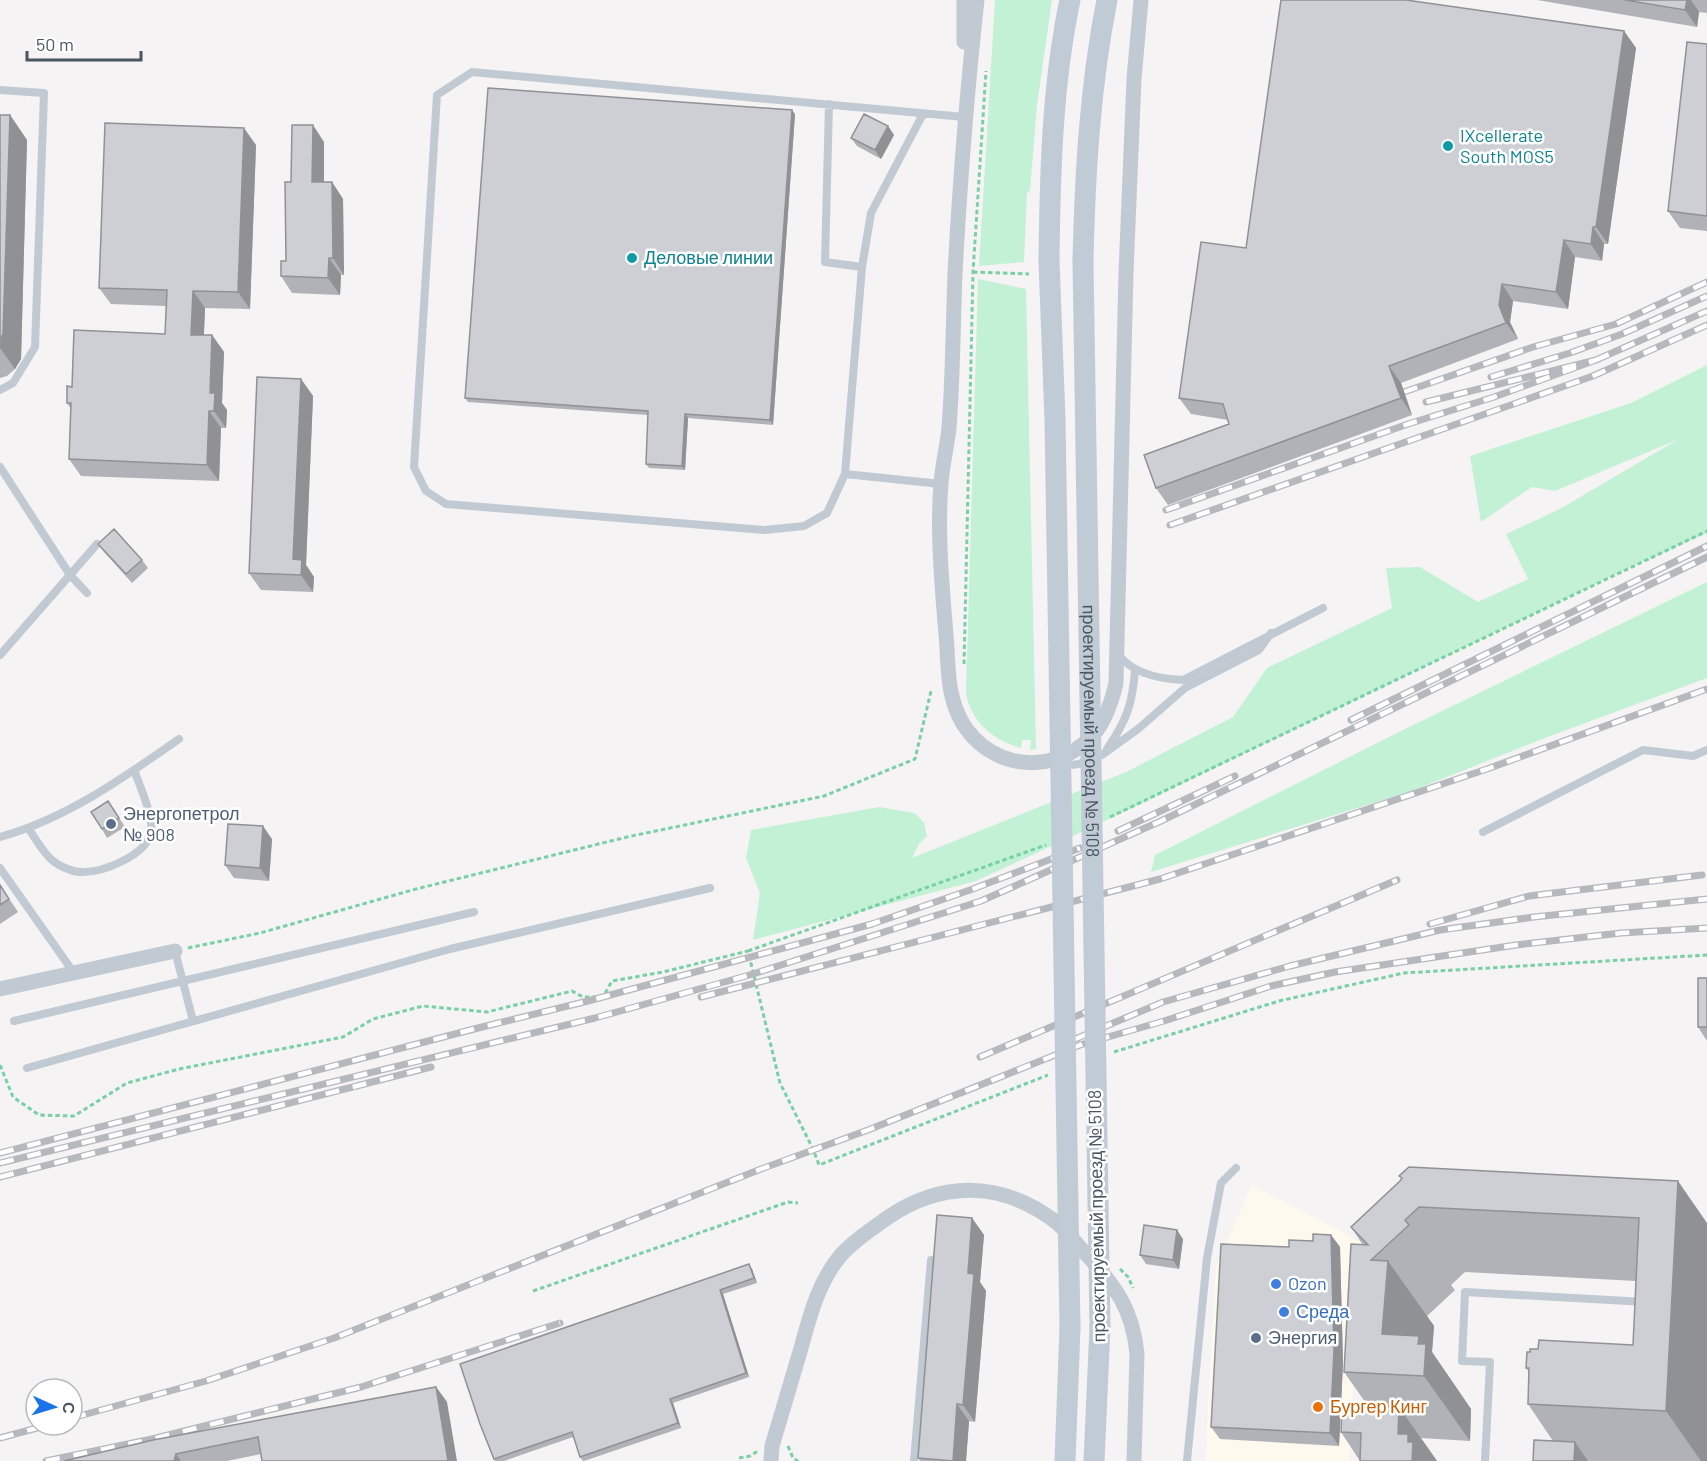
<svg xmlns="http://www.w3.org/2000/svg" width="1707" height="1461" viewBox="0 0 1707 1461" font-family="Barlow,sans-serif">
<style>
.commercial{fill:#fdf9ef}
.green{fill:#c3f1d5}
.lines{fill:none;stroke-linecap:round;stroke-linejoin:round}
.path{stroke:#7ad0a6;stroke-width:3;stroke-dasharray:4.5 3;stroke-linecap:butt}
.service{stroke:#c1cad2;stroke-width:8}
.minor{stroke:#c1cad2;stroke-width:15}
.secondary{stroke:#c1cbd6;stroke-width:21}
.rail-casing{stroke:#b5b8bd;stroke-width:7}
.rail{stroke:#fff;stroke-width:4.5;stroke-dasharray:14;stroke-linecap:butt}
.secondary-bridge{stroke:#c1cbd6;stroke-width:21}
.wall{fill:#b0b2b7}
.shaded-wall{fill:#909195}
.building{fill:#cdcfd5;stroke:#909195;stroke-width:1.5}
.culture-dot{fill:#0f9aa8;stroke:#fff;stroke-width:2}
.service-dot{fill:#5c6f8a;stroke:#fff;stroke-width:2}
.shop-dot{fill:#3f7fe0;stroke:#fff;stroke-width:2}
.food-dot{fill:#e8710a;stroke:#fff;stroke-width:2}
.labels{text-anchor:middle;stroke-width:5;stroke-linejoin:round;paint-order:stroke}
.culture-label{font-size:18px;fill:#0d838f;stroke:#fff;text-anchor:start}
.street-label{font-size:18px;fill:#4a5661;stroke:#fff}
.service-label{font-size:18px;fill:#4e5e75;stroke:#fff;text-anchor:start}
.shop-label{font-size:18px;fill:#366cbe;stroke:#fff;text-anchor:start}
.food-label{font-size:18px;fill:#c56008;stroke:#fff;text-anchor:start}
</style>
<rect width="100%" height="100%" fill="#f5f3f3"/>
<path class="commercial" d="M1252 1185 1361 1242 1349 1461H1205L1216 1266Z"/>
<path class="green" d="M995 0H1052L1037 105 1030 191 1027 192 1024 262 979 266Z
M978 279 1026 289 1036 749 1030 750 1031 740H1022L1021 748C994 741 971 722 966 693Z
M1707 365V533L1616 574 1105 821 976 881 753 940 760 893 746 858 751 830 879 807 915 813 924 823 927 836 919 844 912 858 1126 772 1233 717 1267 668 1392 608 1386 568 1420 567 1478 602 1528 579 1506 534 1558 510 1679 439 1555 491 1532 487 1481 522 1470 456 1631 403Z
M1707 582V678L1550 736 1409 792 1151 872 1155 855 1401 731Z"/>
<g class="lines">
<path class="path" d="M973 272 1029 274
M964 664 973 272 986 71
M1110 817 1707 531
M188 948 260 933 416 889 627 837 824 796 915 759 931 691
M748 951 1046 845
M1114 1052 1279 1001 1404 973 1707 955
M0 1065 13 1097 39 1115 74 1116 127 1083 179 1069 343 1037 373 1019 423 1006 487 1012 572 991 583 997H603L612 981 663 972 748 951 780 1083 813 1149 819 1165 1048 1075
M1120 1269 1128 1277 1133 1288
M533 1291 788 1202 798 1203
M788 1446 793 1458 798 1461
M739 1458 750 1456 758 1451"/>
<path class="service" d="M0 90 44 93 35 347 13 383 0 390
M829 104 825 262 862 267
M923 114 871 213 862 267 845 474 827 513 804 526 765 530 446 504 426 491 414 467 437 95 472 72 964 117
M0 467 70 575 87 593
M845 474 941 484
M0 655 97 544
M1119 655C1133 674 1161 679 1183 680L1323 608
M1107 749C1126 722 1133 703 1135 669
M1062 766 1079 764 1102 755 1138 729 1185 688 1259 650 1271 633
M29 829C37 841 46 858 59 865 64 868 75 872 81 872 102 873 145 856 151 833 154 818 140 786 134 770
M1483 832 1643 750 1693 756 1707 750
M0 837C66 819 123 778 179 739
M0 868 74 973
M175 951 193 1021
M14 1021 474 912
M27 1068 450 949 710 888
M914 1461 931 1260
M1187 1461 1207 1258 1221 1183 1236 1168
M1485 1461 1490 1362 1462 1361 1465 1292 1646 1302"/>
<path class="minor" d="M977 0C967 91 960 181 955 273 953 324 953 377 949 428 947 447 942 466 941 484 937 534 942 585 946 635 948 655 947 677 952 696 967 764 1047 786 1094 734 1106 719 1112 701 1116 683L1126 273 1134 79 1141 0
M964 42V0
M0 989 175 951
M771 1461 772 1446C781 1416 790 1385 799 1355 809 1320 817 1283 841 1255 854 1240 872 1229 887 1218 943 1180 1002 1181 1056 1222 1067 1231 1077 1245 1087 1255 1116 1287 1133 1310 1137 1354L1134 1461"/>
<path class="secondary" d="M1049 261C1050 174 1052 85 1070 0
M1083 261C1085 173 1090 86 1107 0
M1065 1461 1070 1328
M1094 1461 1100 1327"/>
<defs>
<path id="rail" d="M1596 360 1707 311
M1491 377 1570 353 1622 334 1707 296
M1404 392 1533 347 1616 324 1707 282
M1166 510 1408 424 1494 397 1596 360 1426 402
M1170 525 1593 376 1707 325
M1351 720 1707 546
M1118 831 1235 776
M1430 924 1529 896 1702 875
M701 997 1160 879 1487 769 1707 689
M1073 1040 1163 1002 1290 966 1440 930 1534 917 1707 899
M980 1057 1397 880
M0 1153 474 1029 588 1001 872 924 970 890 1080 848
M0 1163 595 1018 753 974 981 901 1161 821 1707 557
M0 1177 431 1067
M72 1418 206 1381 334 1338 761 1169 868 1130 1080 1045 1164 1021 1271 986 1335 972 1516 945 1621 933 1707 928
M0 1438 48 1425
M46 1461 152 1439 361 1387 560 1323"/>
</defs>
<use href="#rail" class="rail-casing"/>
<use href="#rail" class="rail"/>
<g class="secondary-bridge">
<path d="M1049 261 1055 420 1070 1328"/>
<path id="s1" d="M1083 261 1100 1327"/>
</g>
</g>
<path class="wall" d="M1537 0H1707V13L1699 12 1697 27Z
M1624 31 1636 48 1608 244H1604L1602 261 1575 257 1568 309 1513 301 1510 322 1518 339 1401 383 1412 415 1168 505 1156 488 1229 424 1228 420 1191 414 1179 398 1246 248Z
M1707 44V231L1680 228 1668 211Z
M795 114 773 425 688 418 685 470 649 468 646 464 648 415 468 402 465 398Z
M0 115H10L27 140 21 359 15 369 7 376 0 378Z
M888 126 894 135 881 159 857 146 851 138Z
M324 142V182H332L343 199 344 275H341L340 295 292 293 281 276 286 261 291 182Z
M256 145 250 309 205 308 204 335H212L224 352 222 403 227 410 226 428H221L219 481 81 476 69 459 71 409 67 403 72 387 165 334 166 306 111 304 99 288Z
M301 379 313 396 306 565 314 577 313 592 261 590 249 573Z
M98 544 142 560 148 568 132 583 104 552Z
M114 810 125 827 107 838 102 829Z
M272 839 269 881 234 878 225 865Z
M0 885 18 912 0 924Z
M1707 978V1041L1698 1027Z
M1402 1179 1678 1181 1707 1461H1533L1553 1441 1528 1404 1529 1372 1526 1368 1530 1352 1538 1349 1633 1345 1636 1281 1465 1272 1451 1285 1455 1290 1427 1316 1434 1326 1432 1352 1471 1409 1470 1441 1421 1438 1437 1461H1360L1341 1432 1368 1406 1344 1372 1363 1245 1351 1227Z
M972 1218 984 1235 980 1282 986 1291 975 1422 969 1421 966 1461H920L918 1458Z
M1331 1235 1340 1247 1343 1363 1339 1446 1220 1439 1211 1427 1289 1247 1313 1241Z
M1183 1239 1179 1269 1146 1264 1140 1255Z
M752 1269 757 1283 723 1294 749 1377 673 1403 681 1428 584 1461H583L580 1457 573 1437 504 1461H495L480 1424Z
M436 1387 447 1402 261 1454 227 1461H64Z"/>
<path class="shaded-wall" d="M1687 0H1691L1699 12 1697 27 1685 10Z
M1624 31 1636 48 1608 244 1596 227Z
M792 110 795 114 773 425 770 420Z
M10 115 27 140 21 359 15 369 0 348Z
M313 125 324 142V199L312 182Z
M888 126 894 135 881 159 875 150Z
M244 128 256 145 250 309 238 292Z
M332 182 343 199 344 275 333 258Z
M1593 227 1604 244 1602 261 1591 244Z
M1564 240 1575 257 1568 309 1556 292Z
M329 258 341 275 340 295 328 278Z
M1502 284 1513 301 1510 322 1518 339 1506 323 1499 305Z
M193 291 205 308 203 352 191 335Z
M212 335 224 352 222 403 227 410 226 428 214 411 210 393Z
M1389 366 1401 383 1412 415 1401 398Z
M301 379 313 396 306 565 314 577 313 592 301 575 293 559Z
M209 411 221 428 219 481 207 465Z
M685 414 688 418 685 470 682 466Z
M263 826 272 839 269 881 260 868Z
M1678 1181 1707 1223V1461H1701L1666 1411Z
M972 1218 984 1235 980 1282 986 1291 975 1422 963 1405 968 1273Z
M1177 1230 1183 1239 1179 1269 1173 1260Z
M1331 1235 1340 1247 1343 1363 1339 1446 1330 1433Z
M1388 1261 1434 1326 1432 1352 1471 1409 1470 1441 1424 1376 1382 1334Z
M749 1264 752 1269 757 1283 754 1278Z
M720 1290 723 1294 749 1377 746 1373Z
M436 1387 447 1402 457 1461H448Z
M670 1399 673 1403 681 1428 678 1423Z
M957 1404 969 1421 966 1461H953Z
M1399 1407 1437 1461H1412L1398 1434Z
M1575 1442 1588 1461H1574Z
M176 1454 181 1461H174Z"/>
<path class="building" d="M1281 0H1406L1624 31 1596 227H1593L1591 244 1564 240 1556 292 1502 284 1499 305 1506 323 1389 366 1401 398 1156 488 1144 455 1229 424 1223 404 1179 398 1201 242 1246 248Z
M1625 0H1687L1685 10Z
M1687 42 1707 44V216L1668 211Z
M488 88 792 110 770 420 685 414 682 466 646 464 648 411 465 398Z
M864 114 888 126 875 150 851 138Z
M0 115H10L3 334 0 339Z
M105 123 244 128 238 292 193 291 191 335H212L210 393H215L214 411H209L207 465 69 459 71 403H67V386L72 387 74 330 165 334 167 290 99 288Z
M292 125H313L312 182H332L333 258H329L328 278 281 276V261H286L285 182H291Z
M257 377 301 379 293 559 302 560 301 575 249 573Z
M114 529 142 560 126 574 98 544Z
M108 801 119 818 102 829 91 812Z
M228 824 263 826 260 868 225 865Z
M0 885 9 899 0 905Z
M1698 978H1707V1027H1698Z
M1409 1167 1678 1181 1666 1411 1528 1404 1529 1368H1526L1527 1352H1530V1349H1538L1539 1340 1633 1345 1639 1218 1419 1207 1405 1220 1409 1225 1371 1260 1388 1261 1382 1334 1419 1336 1418 1344H1426L1424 1376 1344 1372 1351 1244 1368 1245 1351 1227 1400 1181 1402 1178 1399 1176Z
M937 1215 972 1218 968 1273 974 1274 963 1405 957 1404 953 1461 918 1458Z
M1144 1225 1177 1230 1173 1260 1140 1255Z
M1313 1234 1331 1235 1334 1350 1330 1433 1211 1427 1221 1244 1289 1247V1240L1313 1241Z
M749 1264 754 1278 720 1290 746 1373 670 1399 678 1423 580 1457 572 1432 494 1459 480 1424 460 1364Z
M436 1387 448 1461H262L258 1437 176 1454 174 1461H64L153 1440Z
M1342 1405 1399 1407 1398 1434H1408V1442H1413L1412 1461H1360L1361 1433 1341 1432Z
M1534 1440 1575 1442 1574 1461H1533Z"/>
<g class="culture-dot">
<circle cx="1448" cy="146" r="6"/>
<circle cx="632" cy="258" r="6"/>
</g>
<g class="service-dot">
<circle cx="111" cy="824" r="6"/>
<circle cx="1256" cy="1338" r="6"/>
</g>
<g class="shop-dot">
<circle cx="1276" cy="1284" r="6"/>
<circle cx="1284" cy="1312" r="6"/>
</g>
<circle class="food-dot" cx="1318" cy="1407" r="6"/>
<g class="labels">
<g class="culture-label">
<text x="1460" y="142">IXcellerate<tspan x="1460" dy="21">South MOS5</tspan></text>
<text x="644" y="264">Деловые линии</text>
</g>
<g class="street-label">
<text dy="6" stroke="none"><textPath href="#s1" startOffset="470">проектируемый проезд № 5108</textPath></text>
<text transform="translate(1097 1216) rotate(-91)" y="6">проектируемый проезд № 5108</text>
</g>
<g class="service-label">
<text x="123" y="820">Энергопетрол<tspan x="123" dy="21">№ 908</tspan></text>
<text x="1268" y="1344">Энергия</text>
</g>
<g class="shop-label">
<text x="1288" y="1290">Ozon</text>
<text x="1296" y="1318">Среда</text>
</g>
<g class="food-label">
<text x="1330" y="1413">Бургер Кинг</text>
</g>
</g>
<g transform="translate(54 1407) rotate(94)"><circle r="28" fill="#ffffff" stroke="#b7bbc0" stroke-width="1.5"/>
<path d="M0-4.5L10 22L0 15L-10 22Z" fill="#1a73e8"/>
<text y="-9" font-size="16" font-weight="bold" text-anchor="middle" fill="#4a5661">С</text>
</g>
<path d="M27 51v9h114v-9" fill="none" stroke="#4a5661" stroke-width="3"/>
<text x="36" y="51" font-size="18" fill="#4a5661" stroke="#ffffff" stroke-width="4.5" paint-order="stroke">50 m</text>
</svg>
